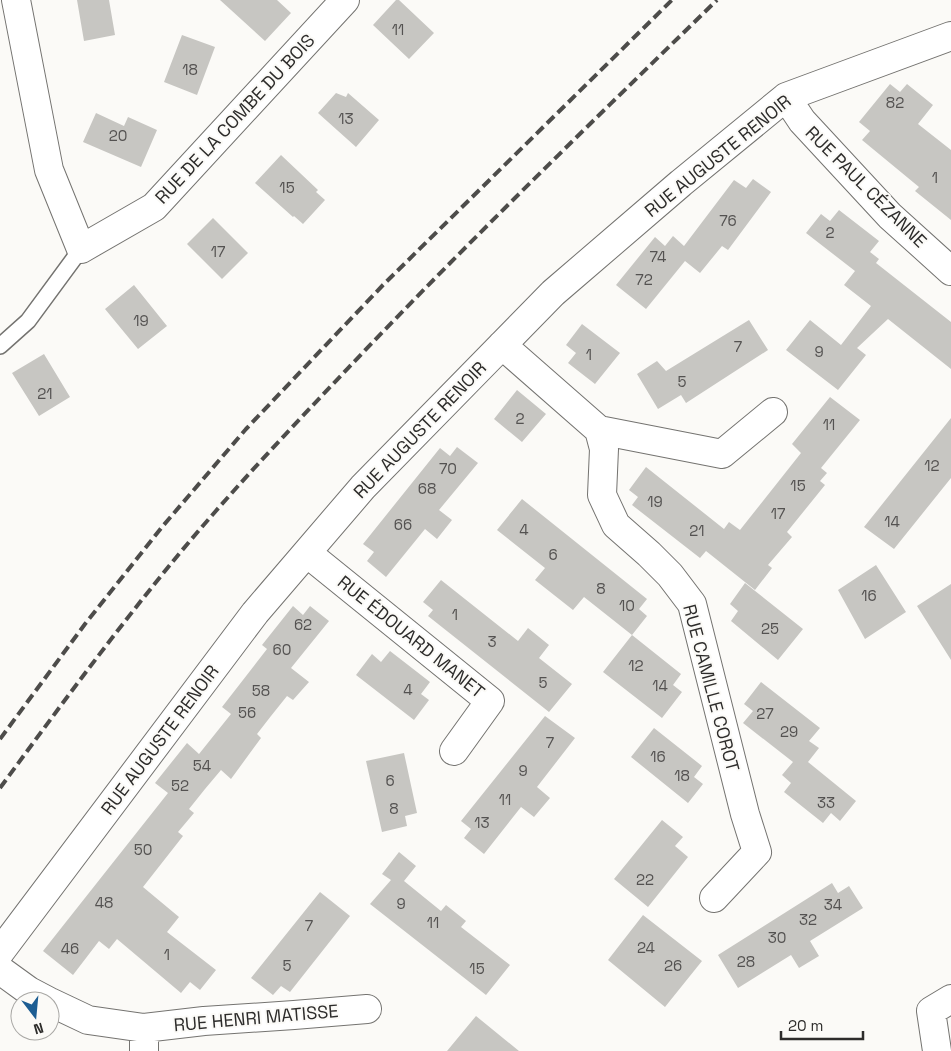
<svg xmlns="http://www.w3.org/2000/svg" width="951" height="1051" viewBox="0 0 951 1051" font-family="'Space Grotesk',sans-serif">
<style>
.building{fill:#c7c6c2}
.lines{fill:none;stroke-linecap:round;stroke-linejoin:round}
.service-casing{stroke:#747370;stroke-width:18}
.minor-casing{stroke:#747370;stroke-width:30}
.service{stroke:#fff;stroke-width:15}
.minor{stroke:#fff;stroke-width:28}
.rail{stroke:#4d4c4a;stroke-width:4;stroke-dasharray:10 5;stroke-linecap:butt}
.labels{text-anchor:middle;stroke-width:4;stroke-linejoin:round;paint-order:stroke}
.number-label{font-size:15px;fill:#545251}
.street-label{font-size:18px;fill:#2d2c2b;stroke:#fbfaf7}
</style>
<rect width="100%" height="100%" fill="#fbfaf7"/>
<path class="building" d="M77 0H109L115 35 84 41Z
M220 0H277L291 13 265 41Z
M396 0H399L434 33 409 59 373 25Z
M182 35 215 47 197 95 164 82Z
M890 84 900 92 907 84 933 105 918 124 951 150V220L915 191 919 187 862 140 870 131 859 122Z
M336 93 346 97 348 93 379 120 356 147 318 113Z
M96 113 124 126 128 117 157 130 141 167 83 142Z
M281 155 318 190 316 192 325 200 303 224 294 216 293 217 255 183Z
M753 179 771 192 728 250 722 246 700 273 685 261 646 309 616 285 655 237 665 246 673 236 684 246 734 180 746 188Z
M839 210 879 241 870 252 879 259 876 263 951 322V369L888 319 857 348 866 355 838 390 786 350 810 320 841 345 871 306 844 285 855 271 806 233 821 214 830 221Z
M213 218 248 253 222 279 187 244Z
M134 285 167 326 138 349 105 309Z
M749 320 768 350 686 403 681 395 658 409 637 374 657 361 666 371Z
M582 324 620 353 595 384 568 363 576 353 566 345Z
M44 354 70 397 39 416 12 373Z
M517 390 546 414 522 442 494 419Z
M830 397 860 420 821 468 827 473 820 481 825 485 787 532 792 537 768 565 772 568 755 590 706 551 700 558 632 505 638 497 629 490 646 467 724 529 729 522 740 530 801 453 792 444Z
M951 418V478L894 549 864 527Z
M457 447 478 463 439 510 452 520 437 539 425 529 386 577 367 561 374 552 363 544 440 448 450 456Z
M522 499 647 599 639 609 647 616 632 635 584 597 573 610 535 580 545 568 497 530Z
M876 565 906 612 865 639 838 590Z
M441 580 518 641 528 628 549 645 539 658 572 684 549 712 428 616 433 610 423 602Z
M745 583 803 629 778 660 731 621 738 611 730 604Z
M951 584V660L917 606Z
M293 606 303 615 310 606 329 621 291 668 309 682 293 700 287 696 271 716 257 734 261 738 231 779 221 770 205 789 189 809 194 813 178 832 183 836 143 887 179 917 167 932 216 970 200 990 190 982 181 993 117 939 109 949 99 941 73 975 43 951 168 793 155 783 187 743 199 754 231 714 222 707 267 649 262 645Z
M632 635 681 674 673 685 682 692 662 718 603 672Z
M390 651 430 682 421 694 429 700 414 720 356 675 372 654 381 662Z
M761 682 820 728 809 741 819 748 808 762 856 801 840 821 831 813 823 823 784 792 791 783 782 775 793 762 743 723 753 711 744 704Z
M545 716 575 738 537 787 550 798 534 817 521 807 484 854 464 838 471 829 461 821Z
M654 728 702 766 694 777 703 784 688 803 631 757Z
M404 753 417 813 405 816 407 826 382 832 366 761Z
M662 820 683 837 675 846 688 857 648 907 614 879Z
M399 852 416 866 404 881 441 911 446 905 466 921 461 927 510 965 486 995 370 904 391 880 382 874Z
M832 883 838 893 849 886 863 908 810 941 819 956 799 968 791 955 738 988 718 955Z
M320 892 350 916 290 992 281 986 273 995 251 978Z
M643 915 702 961 665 1007 608 960Z
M476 1016 519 1051H447Z"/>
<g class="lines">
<defs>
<path id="service" d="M0 346 28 321 81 249"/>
<path id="minor" d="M16 0 49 170 81 249 154 207 345 0
M786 97 802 121 890 216 951 271
M502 345 599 430 604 449 602 495 616 525 649 554 670 575 692 604 745 814 757 852 714 898
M599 430 722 454 773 412
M307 553 490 701 454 751
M0 952 255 613 363 487 553 293 681 183 786 97 951 36
M0 970 29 991 48 1001
M50 1002 88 1020 144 1028 204 1021 294 1015 367 1009
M144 1028V1051
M937 1051 931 1011 951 999"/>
</defs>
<use href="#service" class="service-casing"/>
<use href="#minor" class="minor-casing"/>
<use href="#service" class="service"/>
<use href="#minor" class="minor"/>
<path class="rail" d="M0 739 85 624 162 527 246 429 383 285 672 0
M0 788C58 709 116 630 179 554 234 488 293 426 352 364 471 239 594 120 717 0"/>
</g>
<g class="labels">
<g class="number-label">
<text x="398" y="35">11</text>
<text x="190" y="75">18</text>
<text x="895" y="108">82</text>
<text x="346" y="124">13</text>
<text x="118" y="141">20</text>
<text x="935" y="183">1</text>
<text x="287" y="193">15</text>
<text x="728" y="226">76</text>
<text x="830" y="238">2</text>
<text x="218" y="257">17</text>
<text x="658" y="262">74</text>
<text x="644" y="285">72</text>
<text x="141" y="326">19</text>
<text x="738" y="352">7</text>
<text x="819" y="357">9</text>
<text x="589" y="360">1</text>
<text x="682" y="387">5</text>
<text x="45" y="399">21</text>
<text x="520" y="424">2</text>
<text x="829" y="430">11</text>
<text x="932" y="471">12</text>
<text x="448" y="474">70</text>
<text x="798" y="491">15</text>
<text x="427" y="494">68</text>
<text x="655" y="507">19</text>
<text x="778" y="519">17</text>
<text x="892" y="527">14</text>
<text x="403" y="530">66</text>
<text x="524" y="535">4</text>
<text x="697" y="536">21</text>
<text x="553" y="560">6</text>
<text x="601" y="594">8</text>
<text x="869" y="601">16</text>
<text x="627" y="611">10</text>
<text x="455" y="620">1</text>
<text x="303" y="630">62</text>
<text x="770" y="634">25</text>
<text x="492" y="647">3</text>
<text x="282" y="655">60</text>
<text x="636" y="671">12</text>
<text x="543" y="688">5</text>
<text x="660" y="691">14</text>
<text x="408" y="695">4</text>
<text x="261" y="696">58</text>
<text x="247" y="718">56</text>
<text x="765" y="719">27</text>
<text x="789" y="737">29</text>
<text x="550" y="748">7</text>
<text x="658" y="762">16</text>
<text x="202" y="771">54</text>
<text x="523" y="776">9</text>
<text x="682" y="781">18</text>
<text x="390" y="786">6</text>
<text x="180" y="791">52</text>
<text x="505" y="805">11</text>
<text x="826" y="808">33</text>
<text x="394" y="814">8</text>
<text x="482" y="828">13</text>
<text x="143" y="855">50</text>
<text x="645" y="885">22</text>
<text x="104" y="908">48</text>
<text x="401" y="909">9</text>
<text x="833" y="910">34</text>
<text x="808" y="925">32</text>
<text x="433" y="928">11</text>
<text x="309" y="931">7</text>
<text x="777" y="943">30</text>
<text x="646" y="953">24</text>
<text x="70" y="954">46</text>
<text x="167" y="960">1</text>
<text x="746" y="967">28</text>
<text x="287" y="971">5</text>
<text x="673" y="971">26</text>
<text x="477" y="974">15</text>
</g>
<g class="street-label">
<text transform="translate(235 119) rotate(-47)" y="6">RUE DE LA COMBE DU BOIS</text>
<text transform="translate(718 156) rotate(-39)" y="6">RUE AUGUSTE RENOIR</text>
<text transform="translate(866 187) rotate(45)" y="6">RUE PAUL CÉZANNE</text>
<text transform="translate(420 430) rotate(-46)" y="6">RUE AUGUSTE RENOIR</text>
<text transform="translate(411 637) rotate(39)" y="6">RUE ÉDOUARD MANET</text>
<text transform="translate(711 688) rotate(75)" y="6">RUE CAMILLE COROT</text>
<text transform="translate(160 740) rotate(-53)" y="6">RUE AUGUSTE RENOIR</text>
<text transform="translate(256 1018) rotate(-5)" y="6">RUE HENRI MATISSE</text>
</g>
</g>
<g transform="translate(35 1016) rotate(164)"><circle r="24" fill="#fbfaf7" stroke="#a9a8a5"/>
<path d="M0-4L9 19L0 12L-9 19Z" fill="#1c5d93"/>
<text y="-8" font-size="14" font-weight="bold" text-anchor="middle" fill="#2d2c2b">N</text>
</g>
<path d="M781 1031v8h82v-8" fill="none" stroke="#2d2c2b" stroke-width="2.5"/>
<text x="788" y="1031" font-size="15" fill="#2d2c2b" stroke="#fbfaf7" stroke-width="4" paint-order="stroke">20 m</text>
</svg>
